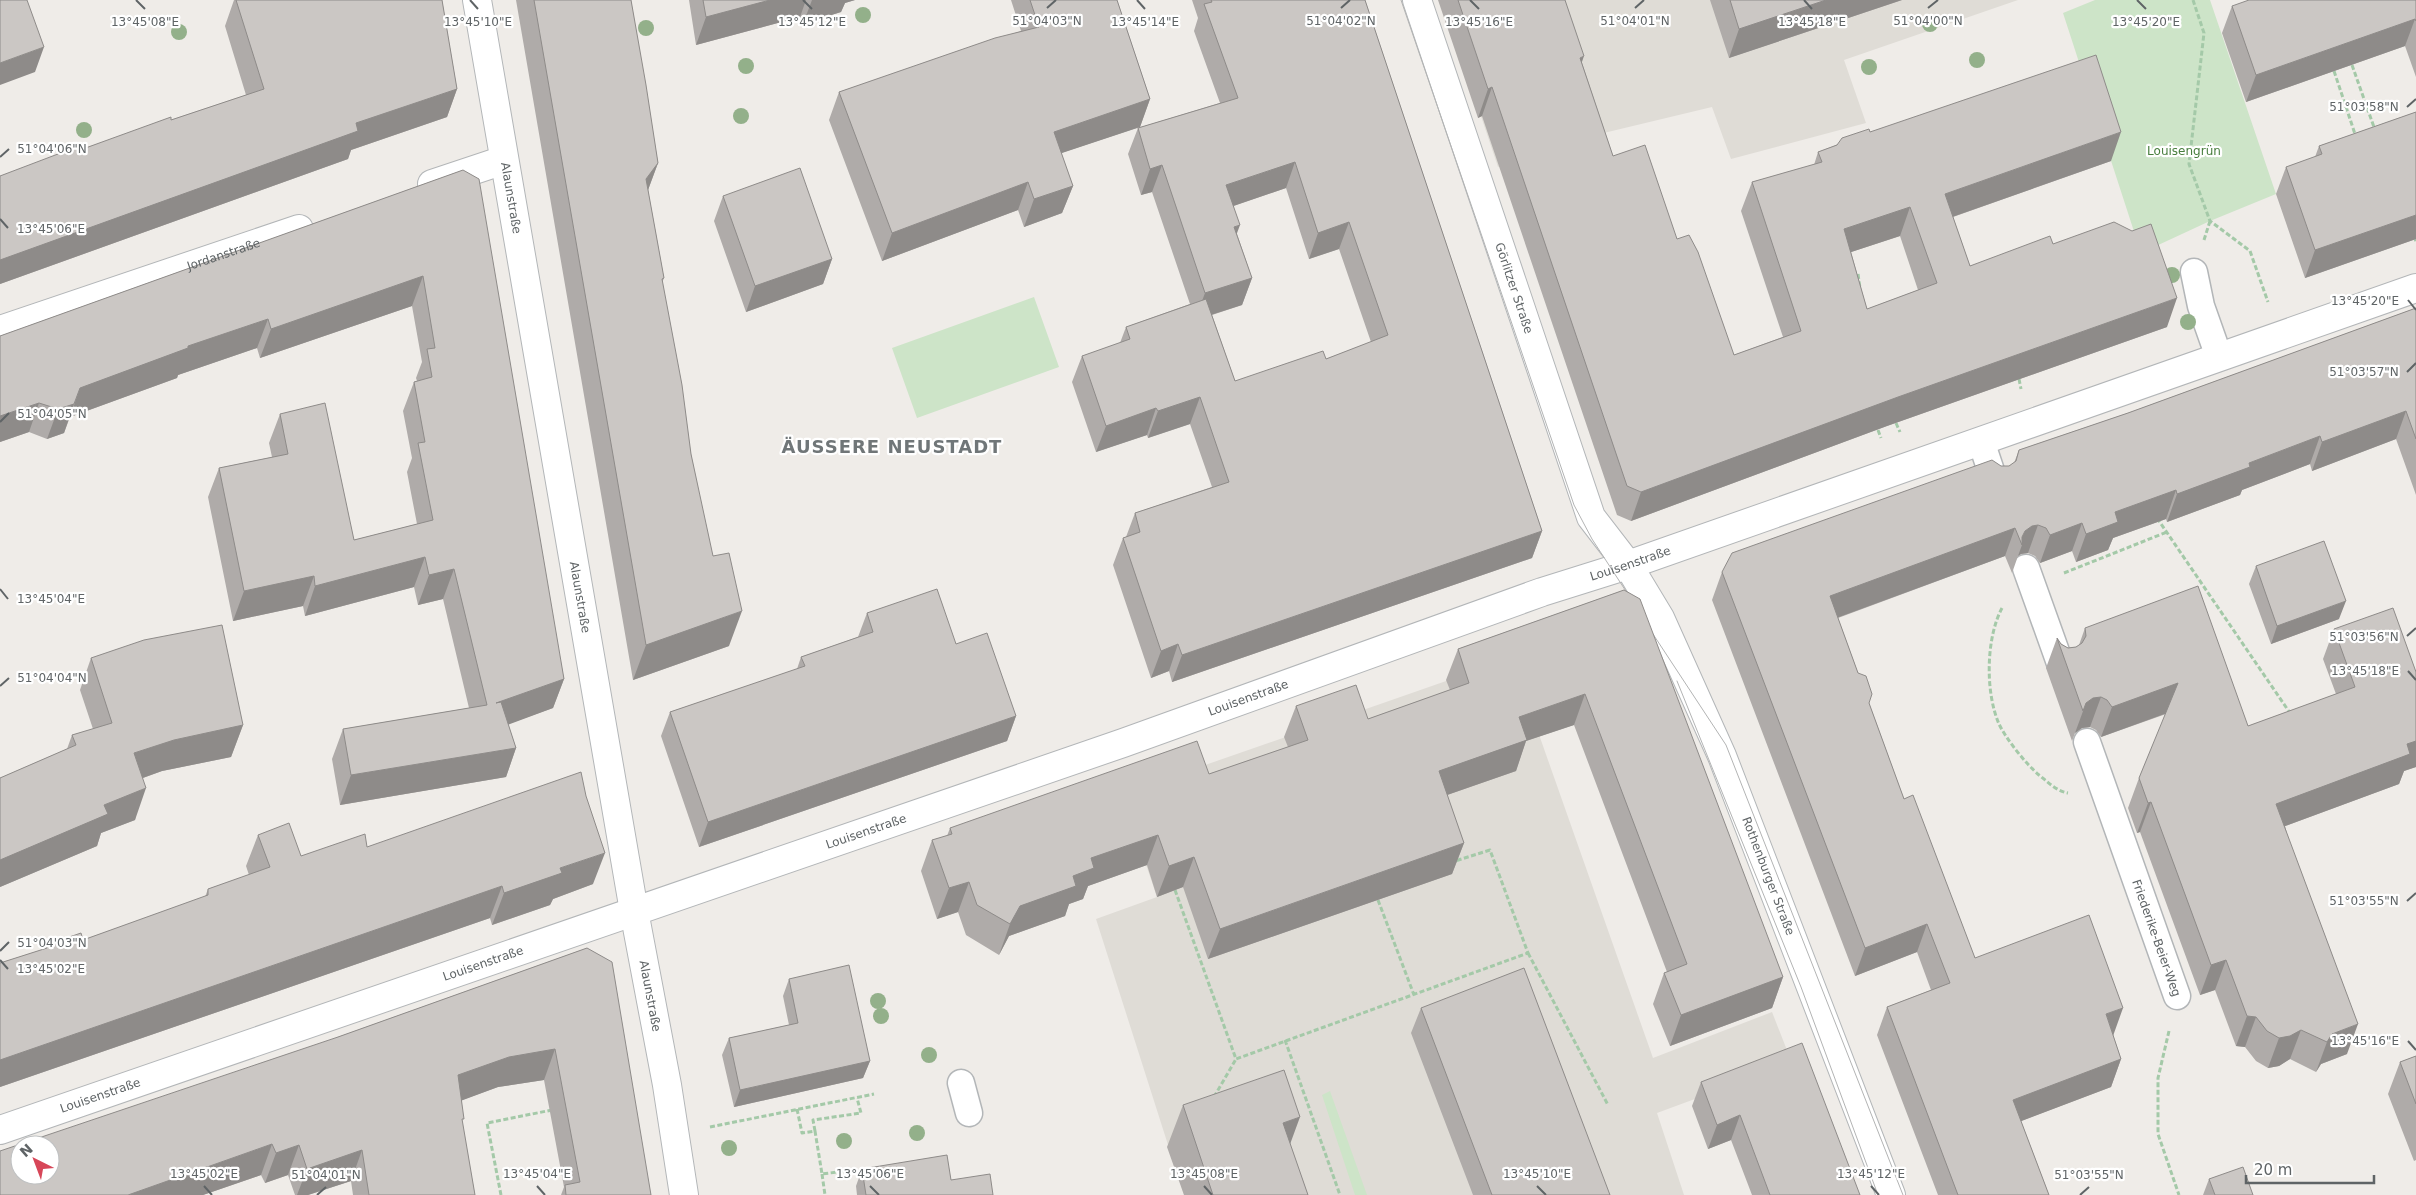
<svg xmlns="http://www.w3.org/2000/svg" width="2416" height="1195" viewBox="0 0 2416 1195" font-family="'DejaVu Sans',sans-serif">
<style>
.education{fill:#dfdcd6}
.green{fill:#cde4c8}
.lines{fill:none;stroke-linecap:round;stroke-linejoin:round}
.lane-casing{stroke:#b3b6b8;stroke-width:29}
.street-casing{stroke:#b3b6b8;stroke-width:30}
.path{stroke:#a4c9a8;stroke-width:3;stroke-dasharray:5 2.5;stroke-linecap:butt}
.lane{stroke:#fff;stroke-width:26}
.street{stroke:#fff;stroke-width:28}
.tram{stroke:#b3b4b4;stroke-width:1}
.tree{fill:#93b08a}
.wall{fill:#afaba9;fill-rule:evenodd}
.shaded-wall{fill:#8e8b89}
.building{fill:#cbc7c4;stroke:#8e8b89;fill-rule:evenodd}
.ticks{fill:none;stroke:#5f6466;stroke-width:2}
.labels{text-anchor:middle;stroke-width:4.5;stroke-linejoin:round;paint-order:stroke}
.park-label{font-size:12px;fill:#487e3e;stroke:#fff}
.street-label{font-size:12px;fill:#5f6466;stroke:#fff}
.district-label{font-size:18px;font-weight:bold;letter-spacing:1px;fill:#707678;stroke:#fff}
.ticks-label{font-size:12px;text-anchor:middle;fill:#5f6466;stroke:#fff;stroke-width:4.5;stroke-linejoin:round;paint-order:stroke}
</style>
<rect width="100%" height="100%" fill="#efece8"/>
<path class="education" d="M1442 0H2018L1844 60 1866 123 1731 159 1712 107 1587 137 1498 167Z
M1512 658 1653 1058 1772 1012 1792 1063 1657 1113 1684 1195H1184L1096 919 1157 897 1122 794Z"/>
<path class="green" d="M2095 0H2210L2276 194 2210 221 2141 253 2063 13Z
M1034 297 1059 367 917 418 892 348Z
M1330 1091 1367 1195H1355L1322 1095Z"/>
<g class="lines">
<defs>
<g id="lane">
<path d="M2194 272 2201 306 2219 357"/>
<path d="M1981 441 1994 480"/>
<path d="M2026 568 2060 663"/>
<path id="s1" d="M2087 742 2177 996"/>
<path d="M961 1083 969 1113"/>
</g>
<g id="street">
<path id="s2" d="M477 0 634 911 667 1085 684 1195"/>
<path id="s3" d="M1417 0 1591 517 1628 565 1660 618 1722 756 1891 1195"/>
<path d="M432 184 504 160"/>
<path id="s4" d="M0 330 299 229"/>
<path id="s5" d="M0 1130 1123 743 1542 592 1628 565 2416 288"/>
</g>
</defs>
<use href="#lane" class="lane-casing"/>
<use href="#street" class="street-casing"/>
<path class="path" d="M2193 0 2204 33 2189 164 2210 221 2250 251 2268 302
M2352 65 2375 130
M2334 71 2356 137
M2415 239 2416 241
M2204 240 2210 221
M1858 274 1860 288
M2019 379 2021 389
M1896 423 1900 432
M1878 430 1881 438
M2157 518 2290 713
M2064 573 2167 532
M2002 608C1986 638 1985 692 1999 724 2006 739 2026 764 2039 775 2048 782 2056 791 2068 793
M1175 890 1236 1059 1528 953 1490 850 1455 861
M1378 900 1414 995
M1528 953 1608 1105
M2169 1031 2158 1078V1134L2179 1195
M1285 1040 1340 1195
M1214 1097 1236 1059
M797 1109 802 1133 815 1131 822 1174 853 1170
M710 1127 874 1094
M815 1131 813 1120 861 1113 857 1098
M822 1174 825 1195
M501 1195 487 1123 552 1110"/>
<use href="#lane" class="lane"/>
<use href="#street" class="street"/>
<path class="tram" d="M1401 0 1574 505 1592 539 1633 602
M1647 625 1726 745 1903 1195
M1677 681 1801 987 1878 1195"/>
</g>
<g class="tree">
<circle cx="863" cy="15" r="8"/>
<circle cx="1930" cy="24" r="8"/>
<circle cx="646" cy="28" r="8"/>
<circle cx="179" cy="32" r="8"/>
<circle cx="1977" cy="60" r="8"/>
<circle cx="746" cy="66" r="8"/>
<circle cx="1869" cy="67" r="8"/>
<circle cx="741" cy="116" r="8"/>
<circle cx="84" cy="130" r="8"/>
<circle cx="2172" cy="275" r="8"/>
<circle cx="2188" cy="322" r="8"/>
<circle cx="878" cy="1001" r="8"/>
<circle cx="881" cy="1016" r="8"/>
<circle cx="929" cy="1055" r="8"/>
<circle cx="917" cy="1133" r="8"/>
<circle cx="844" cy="1141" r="8"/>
<circle cx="729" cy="1148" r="8"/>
</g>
<path class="wall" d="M234 0H442L457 89 447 117 351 150 348 159 0 284V176L171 120 246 95 225 26Z
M516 0H631L658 163 648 190 664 278 662 283 691 454 729 646 633 680Z
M689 0H855L845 3 841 12 803 24 800 17 696 45Z
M1011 0H1117L1150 99 1140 127 1061 153 1073 186 1062 213 1024 227 1018 210 882 261 829 120 839 92 1021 31Z
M1192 0H1365L1542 531 1532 558 1172 682 1169 671 1151 678 1113 565 1123 538 1126 537 1135 513 1212 487 1190 424 1148 438 1147 435 1096 452 1072 382 1082 356 1120 343 1126 327 1190 304 1152 192 1141 195 1128 154 1138 128 1220 103 1194 31 1198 18ZM1286 188 1309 259 1339 249 1371 342 1326 359 1235 381 1212 315 1242 305 1252 278 1237 234 1233 206Z
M1438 0H1565L1582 63 1613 156 1677 239 1734 355 1783 337 1741 211 1752 182 1814 165 1818 152 1870 132 2111 161 1953 217 1970 266 2053 244 2167 327 1887 426 1631 521 1617 515 1482 116 1478 118ZM1900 236 1918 290 1867 309 1851 252Z
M1710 0H1902L1729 58Z
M2416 0V77L2405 46 2246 102 2222 33 2232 6Z
M2416 112V239L2305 278 2276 194 2286 167 2315 157 2319 146Z
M463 170 564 679 553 708 508 724 516 748 506 777 340 805 332 759 343 729 469 708 443 599 418 605 414 587 305 616 303 606 233 621 208 497 219 468 272 457 269 443 280 414 354 540 417 524 407 472 412 458 403 411 414 382 417 381 416 378 422 362 412 306 260 358 257 348 178 375 177 378 70 417 64 433 47 439 29 432 0 442V336Z
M723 196 832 259 823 284 746 312 714 221Z
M2416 308V495L2396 439 2312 471 2310 464 2242 490 2240 495 2167 522 2166 519 2113 538 2108 550 2076 562 2072 551 2040 563 2035 556 2028 553 2021 554 2018 556 2012 573 2005 556 1838 618 1904 799 1975 958 2113 1035 2121 1059 2111 1087 2021 1121 2049 1195H1938L1877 1035 1887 1007 1931 990 1917 952 1855 976 1712 600 1722 572 2001 466H2009L2014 463 2019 450 2128 413Z
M2256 566 2339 619 2271 644 2249 584Z
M1624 590 1783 977 1772 1008 1670 1046 1653 1004 1664 973 1667 972 1574 725 1526 741 1516 771 1447 795 1464 843 1452 874 1208 959 1183 887 1157 897 1147 865 1088 886 1083 899 1069 904 1065 916 1009 936 999 955 966 935 958 912 937 919 921 871 932 840 947 836 950 828 1209 774 1288 747 1284 737 1296 706 1368 719 1450 690 1446 680 1458 649Z
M867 613 956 644 1016 716 1007 741 699 847 661 736 670 712 797 669 801 657 858 637Z
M2085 628 2248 726 2336 694 2323 659 2334 629 2416 672V767L2404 771 2399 784 2285 826 2347 1054 2321 1064 2316 1072 2290 1059 2279 1066 2268 1068 2256 1061 2245 1047 2236 1046 2215 990 2200 995 2140 832 2137 833 2128 808 2139 778 2166 714 2101 737 2096 730 2090 727 2082 728 2075 733 2072 741 2046 668 2057 638 2061 644 2068 648 2076 647 2079 645Z
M91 658 243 725 231 757 162 771 143 778 135 820 101 833 97 846 0 887V778L67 749 72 735 93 729 80 690Z
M258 835 301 856 367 847 593 884 553 899 550 905 492 925 490 918 0 1087V963L44 949 46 945 83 940 205 897 208 889 249 875 246 866Z
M587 948 651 1195H561L564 1187 544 1080 498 1087 462 1100V1123L475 1195H353L351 1181 308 1195H295L288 1175 265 1183 261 1175 203 1195H0L338 1037Z
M789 979 870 1061 863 1078 734 1107 722 1055 729 1038 789 1025 783 996Z
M1421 1008 1610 1195H1473L1411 1033Z
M2416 1056V1160L2414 1161 2388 1094 2400 1062Z
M1701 1082 1860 1195H1752L1731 1140 1708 1149 1692 1106Z
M1183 1105 1290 1144 1308 1195H1184L1167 1147Z
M862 1169 951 1180 993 1195H857L856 1186Z
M2209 1179 2253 1195H2203Z"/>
<path class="shaded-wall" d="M770 0H806L800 17 696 45 706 17Z
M812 0H855L845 3 841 12 803 24Z
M1826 0H1902L1729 58 1739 29Z
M2415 19 2405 46 2246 102 2256 75Z
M44 47 35 72 0 85V63Z
M1584 56 1574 85 1580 58Z
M1492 87 1482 116 1478 118 1488 89Z
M457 89 447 117 351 150 348 159 0 284V260L356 123Z
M1150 99 1140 127 1044 159 1054 132Z
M2121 132 2111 161 1935 223 1945 194Z
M1295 162 1286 188 1216 212 1226 185Z
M658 163 645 198 646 179Z
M1162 165 1152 192 1141 195 1150 169Z
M1028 182 1018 210 882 261 892 233Z
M1073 186 1062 213 1024 227 1034 199Z
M1910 207 1900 236 1833 258 1844 229Z
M2416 215V239L2305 278 2315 250Z
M1349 222 1339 249 1309 259 1318 233Z
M1240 225 1230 252 1234 227Z
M832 259 823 284 746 312 755 286Z
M423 276 412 306 260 358 271 329Z
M1252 278 1242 305 1195 320 1205 293Z
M2177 298 2167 327 1887 426 1631 521 1641 492 1898 397Z
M268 319 257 348 178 375 177 378 70 417 80 388 188 346Z
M1200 397 1190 424 1148 438 1158 411Z
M39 403 29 432 0 442V416Z
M74 404 64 433 47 439 58 409Z
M1156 408 1147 435 1096 452 1106 426Z
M2406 411 2396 439 2312 471 2322 442Z
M2320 436 2310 464 2242 490 2240 495 2167 522 2177 494 2249 463Z
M2176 490 2166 519 2113 538 2108 550 2076 562 2086 534 2115 512Z
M2082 523 2072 551 2040 563 2050 535Z
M2038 525 2028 553 2021 554 2018 556 2022 545 2020 541 2025 531 2032 526Z
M2015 528 2005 556 1820 624 1830 596Z
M1542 531 1532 558 1172 682 1182 655Z
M425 557 414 587 305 616 315 586Z
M454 569 443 599 418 605 429 575Z
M314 576 303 606 233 621 244 591Z
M2346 601 2339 619 2271 644 2277 626Z
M742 611 729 646 633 680 646 645Z
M1178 644 1169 671 1151 678 1161 651Z
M564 679 553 708 486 733 496 703Z
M2178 683 2167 713 2101 737 2112 707Z
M1585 694 1574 725 1526 741 1516 771 1427 802 1439 771 1519 717Z
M2101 697 2090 727 2082 728 2075 733 2086 703 2093 698Z
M1016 716 1007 741 699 847 708 822Z
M243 725 231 757 162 771 123 785 134 753 174 740Z
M2416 741V767L2404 771 2399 784 2266 833 2276 804 2407 744Z
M516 748 506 777 340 805 351 775Z
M146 788 135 820 101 833 97 846 0 887V860L104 805Z
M2151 802 2140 832 2137 833 2148 803Z
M1158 835 1147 865 1088 886 1083 899 1069 904 1065 916 1009 936 999 955 1010 924 1020 906 1091 858Z
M1464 843 1452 874 1208 959 1220 929Z
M605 853 593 884 553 899 550 905 492 925 504 893 560 868Z
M1194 857 1183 887 1157 897 1169 866Z
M969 882 958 912 937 919 949 888Z
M502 886 490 918 0 1087V1060Z
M1927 924 1917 952 1855 976 1865 948Z
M2226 960 2215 990 2200 995 2211 965Z
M1783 977 1772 1008 1670 1046 1681 1015Z
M2123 1008 2113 1036 2106 1014Z
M2247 1016 2256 1017 2245 1047 2236 1046Z
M2358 1024 2347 1054 2321 1064 2316 1072 2327 1042 2332 1034Z
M2301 1030 2290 1059 2279 1066 2268 1068 2279 1038Z
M555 1049 544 1080 498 1087 447 1106 458 1075 509 1057Z
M2121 1059 2111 1087 2003 1128 2013 1100Z
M870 1061 863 1078 734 1107 740 1090Z
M1740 1115 1731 1140 1708 1149 1717 1125Z
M1300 1117 1285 1158 1283 1123Z
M272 1144 261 1175 203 1195H128Z
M299 1145 288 1175 265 1183 276 1153Z
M362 1150 351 1181 308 1195H297L307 1169Z"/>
<path class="building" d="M0 0H27L44 47 0 63Z
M236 0H442L457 89 356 123 358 131 0 260V176L79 146 80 150 171 117V120L264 89Z
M534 0H631L646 85 658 163 646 179 664 278 662 279 682 385 691 454 713 556 729 553 742 611 646 645Z
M703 0H770L706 17Z
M1030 0H1117L1150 99 1054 132 1073 186 1034 199 1028 182 892 233 839 92 995 38 1039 27Z
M1211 0H1365L1542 531 1182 655 1178 644 1161 651 1123 538 1140 532 1135 513 1229 482 1200 397 1158 411 1156 408 1106 426 1082 356 1130 339 1126 327 1206 299 1235 381 1323 351 1326 359 1388 335 1349 222 1318 233 1295 162 1226 185 1240 225 1234 227 1252 278 1205 293 1162 165 1150 169 1138 128 1238 98 1204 4 1212 2Z
M1458 0H1565L1584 56 1580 58 1613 156 1645 145 1677 239 1689 235 1698 252 1734 355 1801 331 1752 182 1822 162 1818 152 1837 145 1842 138 1869 129 1870 132 2096 55 2121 132 1945 194 1970 266 2050 236 2053 244 2114 222 2132 231 2151 224 2177 298 1898 397 1641 492 1627 486 1492 87 1488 89ZM1910 207 1937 283 1867 309 1844 229Z
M1730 0H1826L1739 29Z
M2249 0H2416V21L2415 19 2256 75 2232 6Z
M2416 112V215L2315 250 2286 167 2322 154 2319 146Z
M800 168 832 259 755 286 723 196Z
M463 170 479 179 564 679 496 703 501 702 516 748 351 775 343 729 487 705 454 569 429 575 425 557 315 586 314 576 244 591 219 468 288 454 280 414 325 403 354 540 433 520 418 443 425 442 414 382 432 377 427 349 435 348 423 276 271 329 268 319 188 346V348L80 388 74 404 58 409 39 403 0 416V336Z
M2416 308V439L2406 411 2322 442 2320 436 2249 463 2250 467 2177 494 2176 490 2115 512 2118 522 2086 534 2082 523 2050 535 2046 528 2038 525 2032 526 2025 531 2022 537V545L2015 528 1830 596 1858 673 1866 676 1872 694 1869 703 1904 799 1913 795 1975 958 2089 915 2123 1008 2106 1014 2121 1059 2013 1100 2049 1195H1958L1887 1007 1950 983 1927 924 1865 948 1722 572 1732 553 1992 460 2001 466H2009L2016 461 2019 450 2128 413Z
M2324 541 2346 601 2277 626 2256 566Z
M2198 586 2248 726 2355 687 2334 629 2393 608 2416 672V741L2407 744 2410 754 2276 804 2358 1024 2332 1034 2327 1042 2301 1030 2290 1036 2279 1038 2267 1031 2256 1017 2247 1016 2226 960 2211 965 2151 802 2148 803 2139 778 2178 683 2112 707 2107 700 2101 697 2093 698 2086 703 2083 711 2057 638 2061 644 2068 648 2076 647 2082 643 2086 636 2085 628Z
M937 589 956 644 987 633 1016 716 708 822 670 712 805 666 801 657 873 632 867 613Z
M1624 590 1640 599 1783 977 1681 1015 1664 973 1687 964 1585 694 1519 717 1527 740 1439 771 1464 843 1220 929 1194 857 1169 866 1158 835 1091 858 1094 868 1073 876 1076 886 1020 906 1010 924 977 905 969 882 949 888 932 840 952 834 950 828 1197 741 1209 774 1308 740 1296 706 1356 685 1368 719 1469 683 1458 649Z
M222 625 243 725 174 740 134 753 146 788 104 805 108 814 0 860V778L76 745 72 735 112 723 91 658 144 640Z
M581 772 586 796 605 853 560 868 562 873 504 893 502 886 0 1060V963L47 948 46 945 81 933 83 940 208 895V889L270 867 258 835 289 823 301 856 365 834 367 847Z
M587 948 612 962 651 1195H566L565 1185 580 1182 555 1049 509 1057 458 1075 464 1119H462L475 1195H369L362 1150 307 1169 299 1145 276 1153 272 1144 128 1195H0V1151L338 1037ZM20 1145H50V1175H20Z
M849 965 870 1061 740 1090 729 1038 798 1023 789 979Z
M1524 968 1610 1195H1492L1421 1008Z
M1802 1043 1860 1195H1770L1740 1115 1717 1125 1701 1082Z
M2416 1056V1104L2400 1062Z
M1284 1070 1300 1117 1283 1123 1308 1195H1213L1183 1105Z
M947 1155 951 1180 990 1174 993 1195H866L862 1169Z
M2243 1167 2253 1195H2215L2209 1179Z"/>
<path class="ticks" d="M136 0 145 9M470 0 478 9M803 0 812 9M1137 0 1145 9M1470 0 1479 9M1804 0 1812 9M2137 0 2146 9M1047 8 1056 0M1341 8 1350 0M1635 8 1644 0M1928 8 1938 0M2407 107 2416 99M0 157 9 149M0 219 8 228M2408 300 2416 310M2407 372 2416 363M0 422 9 413M0 589 8 599M2407 636 2416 628M2408 671 2416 680M0 686 9 678M2407 901 2416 893M0 951 9 942M0 960 8 969M2408 1041 2416 1050M204 1186 212 1195M537 1186 545 1195M870 1186 879 1195M1204 1186 1212 1195M1537 1186 1546 1195M1871 1186 1879 1195M317 1195 326 1187M2080 1195 2089 1187"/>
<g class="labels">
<g class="park-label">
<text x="2184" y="155">Louisengrün</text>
</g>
<g class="street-label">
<text dy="4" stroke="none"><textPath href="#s2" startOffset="201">Alaunstraße</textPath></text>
<text dy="4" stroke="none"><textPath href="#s4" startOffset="236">Jordanstraße</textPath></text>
<text dy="4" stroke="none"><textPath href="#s3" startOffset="304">Görlitzer Straße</textPath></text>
<text dy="4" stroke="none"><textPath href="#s5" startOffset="1726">Louisenstraße</textPath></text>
<text dy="4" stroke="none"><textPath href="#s2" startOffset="606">Alaunstraße</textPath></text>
<text dy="4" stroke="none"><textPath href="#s5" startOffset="1321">Louisenstraße</textPath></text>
<text dy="4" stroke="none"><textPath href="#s5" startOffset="916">Louisenstraße</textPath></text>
<text dy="4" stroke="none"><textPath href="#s3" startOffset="948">Rothenburger Straße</textPath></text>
<text dy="4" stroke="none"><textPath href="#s1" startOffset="208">Friederike-Beier-Weg</textPath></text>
<text dy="4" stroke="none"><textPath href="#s5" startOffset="511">Louisenstraße</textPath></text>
<text dy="4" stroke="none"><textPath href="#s2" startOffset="1011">Alaunstraße</textPath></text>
<text dy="4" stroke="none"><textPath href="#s5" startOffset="106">Louisenstraße</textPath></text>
</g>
<g class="district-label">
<text x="892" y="453">ÄUSSERE NEUSTADT</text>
</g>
</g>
<g class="ticks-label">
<text x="1047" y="25">51°04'03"N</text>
<text x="1341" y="25">51°04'02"N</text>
<text x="1635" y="25">51°04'01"N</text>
<text x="1928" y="25">51°04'00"N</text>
<text x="145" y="26">13°45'08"E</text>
<text x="478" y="26">13°45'10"E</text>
<text x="812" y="26">13°45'12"E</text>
<text x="1145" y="26">13°45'14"E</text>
<text x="1812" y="26">13°45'18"E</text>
<text x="1479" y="26">13°45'16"E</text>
<text x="2146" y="26">13°45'20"E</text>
<text x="2364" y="111">51°03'58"N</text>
<text x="52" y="153">51°04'06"N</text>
<text x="51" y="233">13°45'06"E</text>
<text x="2365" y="305">13°45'20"E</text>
<text x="2364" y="376">51°03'57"N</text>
<text x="52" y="418">51°04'05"N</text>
<text x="51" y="603">13°45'04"E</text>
<text x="2364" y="641">51°03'56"N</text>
<text x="2365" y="675">13°45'18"E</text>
<text x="52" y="682">51°04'04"N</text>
<text x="2364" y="905">51°03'55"N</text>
<text x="52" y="947">51°04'03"N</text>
<text x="51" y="973">13°45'02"E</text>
<text x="2365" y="1045">13°45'16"E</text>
<text x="204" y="1178">13°45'02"E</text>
<text x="537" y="1178">13°45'04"E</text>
<text x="870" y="1178">13°45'06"E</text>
<text x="1204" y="1178">13°45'08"E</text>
<text x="1537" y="1178">13°45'10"E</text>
<text x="1871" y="1178">13°45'12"E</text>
<text x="326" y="1179">51°04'01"N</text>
<text x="2089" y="1179">51°03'55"N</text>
</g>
<g transform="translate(35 1160) rotate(318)"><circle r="24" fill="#ffffff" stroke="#bfc1c2"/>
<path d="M0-4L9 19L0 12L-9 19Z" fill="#d74658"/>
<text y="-8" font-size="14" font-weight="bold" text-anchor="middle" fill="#5f6466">N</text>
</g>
<path d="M2246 1175v8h128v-8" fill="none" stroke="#5f6466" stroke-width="2.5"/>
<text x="2254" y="1175" font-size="15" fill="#5f6466" stroke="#ffffff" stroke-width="4" paint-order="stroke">20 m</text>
</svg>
